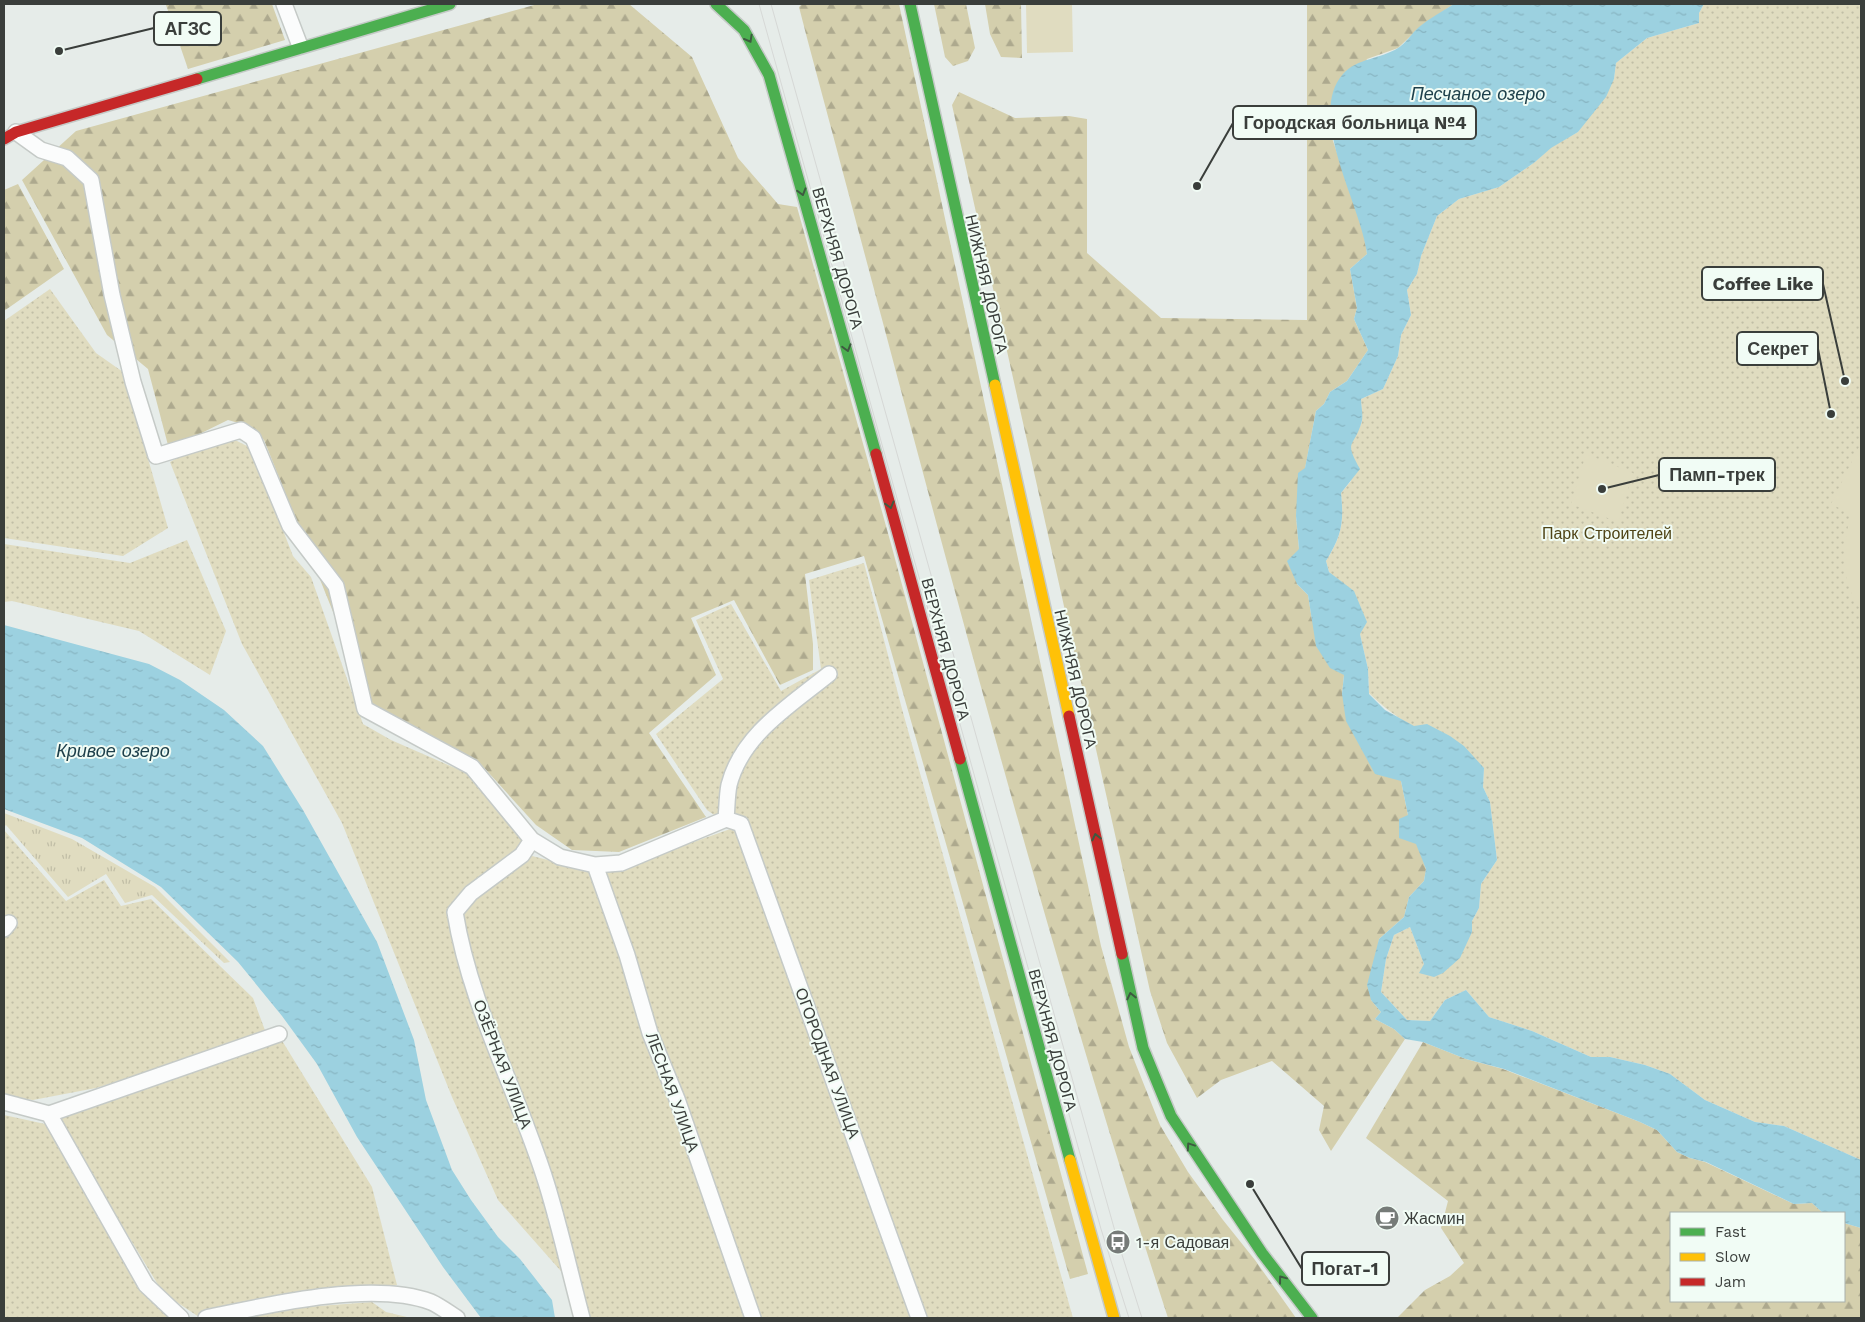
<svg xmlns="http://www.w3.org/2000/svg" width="1865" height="1322" viewBox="0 0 1865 1322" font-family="'Work Sans',sans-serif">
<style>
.grass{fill:url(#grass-tufts)}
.forest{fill:url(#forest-firs)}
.park{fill:url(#park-dots)}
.pitch{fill:#e0dcc0}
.water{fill:url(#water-ripples)}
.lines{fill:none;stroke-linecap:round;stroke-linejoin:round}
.street-casing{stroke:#c5cac7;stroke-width:18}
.fast-casing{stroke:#c5cac7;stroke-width:14}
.slow-casing{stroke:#c5cac7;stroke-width:14}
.jam-casing{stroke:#c5cac7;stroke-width:14}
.street{stroke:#fbfcfc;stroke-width:15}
.fast{stroke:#4caf50;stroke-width:11}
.slow{stroke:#ffc107;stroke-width:11}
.jam{stroke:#c62828;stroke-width:11}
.tram{stroke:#d6d8d6;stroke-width:1}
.oneway{stroke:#3e5a40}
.labels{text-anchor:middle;stroke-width:4;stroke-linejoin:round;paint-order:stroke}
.street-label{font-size:16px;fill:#3a3e3b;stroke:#f1fcf5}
.park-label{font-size:16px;fill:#4f4416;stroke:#f1fcf5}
.poi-label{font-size:16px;fill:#3a3e3b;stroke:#f1fcf5;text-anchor:start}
.water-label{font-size:18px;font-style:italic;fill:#1e404b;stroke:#f1fcf5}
.leader{fill:none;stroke:#3a3e3b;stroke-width:2}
.callout-dot{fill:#3a3e3b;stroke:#f1fcf5;stroke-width:2}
.callout{fill:#f1fcf5;stroke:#3a3e3b;stroke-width:2}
.callout-label{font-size:18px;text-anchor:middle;font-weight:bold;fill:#3a3e3b}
</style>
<defs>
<pattern id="grass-tufts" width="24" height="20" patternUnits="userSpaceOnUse" patternTransform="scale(1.25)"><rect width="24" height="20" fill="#e0dcc0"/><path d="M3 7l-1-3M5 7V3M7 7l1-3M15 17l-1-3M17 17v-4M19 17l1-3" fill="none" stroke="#c1bea6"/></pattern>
<pattern id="forest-firs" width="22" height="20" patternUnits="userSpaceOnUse" patternTransform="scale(1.25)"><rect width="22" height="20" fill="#d4cfad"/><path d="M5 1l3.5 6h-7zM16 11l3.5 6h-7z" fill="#ada98e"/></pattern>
<pattern id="park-dots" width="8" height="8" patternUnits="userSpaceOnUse" patternTransform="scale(1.25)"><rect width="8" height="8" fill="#e0dcc0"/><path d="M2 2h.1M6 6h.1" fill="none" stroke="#c1bea6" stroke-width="1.8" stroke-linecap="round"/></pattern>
<pattern id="water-ripples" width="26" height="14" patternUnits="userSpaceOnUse" patternTransform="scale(1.25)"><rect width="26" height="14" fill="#9cd1e0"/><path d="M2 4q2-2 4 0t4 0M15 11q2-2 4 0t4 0" fill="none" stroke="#87b4c1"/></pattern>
</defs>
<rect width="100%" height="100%" fill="#e6ece9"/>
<path class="grass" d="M4 813 72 839 155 887 230 962 224 963 152 895 125 903 106 874 68 897 6 825 4 827Z"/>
<path class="forest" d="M164 4H272L285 40 188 69 166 5Z
M538 4H629L692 57 738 158 778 204 797 207 891 544 1088 1274 1070 1279 864 556 805 574 813 644V670L780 685 734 600 691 618 716 675 649 733 706 817 619 852 572 850 536 825 477 760 378 724 264 440 249 426 228 420 169 449 148 369 107 335 22 180 76 131Z
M802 4H899L1101 946 1129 1047 1160 1125 1188 1172 1223 1220 1255 1260 1296 1318H1168C1031 897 922 466 807 38L799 7Z
M934 4H966L975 48 968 61 953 66 945 57Z
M985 4H1021L1022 58 1001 57 990 34Z
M1307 4H1454L1421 26 1398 48 1367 59 1331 135 1364 233 1367 254 1350 269 1357 308 1354 319 1368 350 1347 381 1330 392 1324 404 1316 411 1296 516 1299 549 1297 584 1308 595 1312 620 1344 675 1342 694 1401 781 1408 815 1426 869 1424 881 1409 897 1404 917 1379 939 1371 1000 1381 1012 1375 1019 1394 1029 1405 1039 1331 1151 1319 1130 1324 1106 1272 1061 1221 1080 1197 1098 1167 1043 1150 991 952 105 959 92 1015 118 1069 116 1087 119V253L1161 318 1307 320Z
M18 184 64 269 4 311V190Z
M1423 1042 1466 1059 1503 1069 1640 1122 1657 1130 1677 1152 1690 1158 1705 1162 1794 1204 1812 1203 1823 1213H1671V1301H1844V1223L1861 1228V1318H1397L1425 1290 1450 1276 1464 1263 1441 1228 1448 1201 1366 1138Z"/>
<path class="park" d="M1704 4H1861V1160L1784 1126 1755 1122 1705 1100 1670 1074 1645 1065 1610 1057H1591L1532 1031 1489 1017 1466 990 1445 1000 1430 1021 1407 1020 1381 992 1386 959 1394 935 1410 927 1424 964 1472 932V921L1479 908 1481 884 1497 860 1490 802 1483 787 1484 768C1449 747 1397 722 1369 693L1368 669 1360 634 1340 582 1329 572 1326 561C1342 536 1344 522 1341 493L1351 481V443L1362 422 1361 399 1383 389 1398 356 1401 335 1411 315 1407 290 1417 274 1421 256 1437 216 1459 199 1499 187 1535 162 1551 147 1578 132 1614 79 1616 63 1647 38 1699 23V13Z
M50 289 96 353 123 372 168 528 123 556 4 538V321Z
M221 433 251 448 293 556 311 577 363 724 391 740 478 778 532 856 604 874 733 828 707 810 656 734 723 679 696 620 731 604 781 691 821 669 809 580 864 563 902 709 1073 1318H590L583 1296 498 1200 452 1097 342 823 242 644 170 462Z
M187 540 226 631 210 675 139 631 12 601 4 602V544L130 563Z
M4 830 66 901 104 880 121 906 151 899 253 998 266 1033 96 1088 33 1100 4 1096Z
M281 1039 372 1187 397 1285 382 1289 277 1295 199 1317 163 1293 58 1120 66 1112Z
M4 1115 45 1124 149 1300 166 1311 171 1318H4Z
M372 1302 386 1312 411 1318H249L280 1309Z"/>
<path class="pitch" d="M1026 4H1072L1073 52 1027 53Z
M1861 443V610C1839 579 1842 548 1851 514L1831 504Z
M1586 454 1633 473 1618 522 1571 504Z"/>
<path class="water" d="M1454 4H1704L1699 13V23L1647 38 1616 63 1614 79 1606 97 1578 132 1551 148 1535 162 1499 187 1459 199 1437 216 1421 256 1417 274 1407 290 1411 315 1401 335 1398 356 1383 389 1361 399C1361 407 1364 417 1361 424 1353 449 1344 440 1360 469L1341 493C1344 522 1342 535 1326 561L1329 572 1354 591 1367 622 1360 634 1368 669 1369 694 1385 710 1414 726 1427 724 1450 736 1464 746 1484 768 1483 787 1490 802 1497 860 1481 884 1479 908 1472 921V932L1460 958 1443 973 1434 977 1419 973 1424 964 1410 927 1394 935 1386 959 1381 992 1407 1020 1430 1021 1445 1000 1466 990 1489 1017 1532 1031 1591 1057H1610L1645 1065 1670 1074 1705 1100 1755 1122 1784 1126 1861 1160V1228L1844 1223V1213H1823L1812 1203 1794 1204 1706 1162 1690 1158 1677 1152 1657 1130 1640 1122 1504 1069 1466 1059 1423 1042 1405 1039 1394 1029 1375 1019 1381 1012 1371 1000 1367 985 1379 939 1404 917 1409 897 1424 881 1426 869 1416 844 1399 838V819L1408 815 1401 781 1375 774 1346 721 1342 694 1344 675 1330 668 1316 646 1308 595 1297 584 1287 561 1299 549 1296 516 1298 473 1305 468 1316 411 1324 404 1330 392 1347 381 1368 350 1354 319 1357 308 1350 269 1367 254C1361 204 1306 116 1343 74 1357 58 1381 59 1398 48 1406 43 1412 33 1419 27 1430 18 1443 11 1454 4Z
M4 625 149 664 180 680 224 710 263 746 303 810 377 942 414 1040 426 1100 452 1170 471 1200 498 1237 520 1259 552 1300 555 1318H481L443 1267 357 1137 317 1064 282 1016 238 962 161 887 82 838 4 809Z"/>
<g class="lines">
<defs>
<path id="street" d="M284 4 300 46
M16 132 41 150 67 158 91 180 112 295 133 382 156 456 241 430 253 438 290 526 336 586 365 709 472 767 532 840 560 857 595 865 621 863 726 819C727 808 727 795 729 785 742 734 791 705 829 674
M726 819 741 824 919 1318
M532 840 522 855 471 893 455 912C470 1006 518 1092 546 1182 560 1227 570 1273 582 1318
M595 865 627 955 650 1033 677 1099 753 1318
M4 929 9 923
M4 1102 49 1114
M181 1318 146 1285 49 1114 279 1034
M206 1318C267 1305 372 1280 431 1302 440 1306 449 1313 457 1318"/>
<path id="fast" d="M716 4 744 30 769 75 876 454
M910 4 995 385
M197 79 450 4
M960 759 1070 1160
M1122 954 1143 1048 1171 1116 1262 1253 1312 1318"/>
<path id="slow" d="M995 385 1069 716
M1070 1160 1114 1318"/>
<path id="jam" d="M4 139 16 132 197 79
M876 454 960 759
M1069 716 1122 954"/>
</defs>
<use href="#street" class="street-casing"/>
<use href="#fast" class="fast-casing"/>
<use href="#slow" class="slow-casing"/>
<use href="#jam" class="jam-casing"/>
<use href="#street" class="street"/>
<use href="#fast" class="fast"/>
<use href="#slow" class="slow"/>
<use href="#jam" class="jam"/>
<path class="tram" d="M759 4 1101 1229 1129 1318
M771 4 1118 1242 1142 1318"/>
</g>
<defs><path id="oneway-chevron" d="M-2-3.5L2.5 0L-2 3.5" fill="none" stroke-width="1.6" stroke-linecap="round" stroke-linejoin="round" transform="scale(1.25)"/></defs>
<g class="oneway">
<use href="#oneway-chevron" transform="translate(749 39) rotate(61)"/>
<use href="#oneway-chevron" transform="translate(802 192) rotate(74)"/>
<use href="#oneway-chevron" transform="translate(847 348) rotate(74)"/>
<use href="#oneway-chevron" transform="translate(890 505) rotate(75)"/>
<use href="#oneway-chevron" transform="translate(1096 837) rotate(-103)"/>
<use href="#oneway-chevron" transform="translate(1131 996) rotate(-103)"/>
<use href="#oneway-chevron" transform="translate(1190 1146) rotate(-124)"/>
<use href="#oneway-chevron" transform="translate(1282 1279) rotate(-127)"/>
</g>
<defs>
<symbol id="cafe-disc" viewBox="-11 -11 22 22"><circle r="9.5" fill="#767b78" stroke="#f1fcf5"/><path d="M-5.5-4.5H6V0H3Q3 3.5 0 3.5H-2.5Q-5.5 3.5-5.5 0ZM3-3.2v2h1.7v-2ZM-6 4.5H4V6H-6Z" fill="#fff"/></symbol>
<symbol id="bus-disc" viewBox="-11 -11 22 22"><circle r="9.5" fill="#767b78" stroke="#f1fcf5"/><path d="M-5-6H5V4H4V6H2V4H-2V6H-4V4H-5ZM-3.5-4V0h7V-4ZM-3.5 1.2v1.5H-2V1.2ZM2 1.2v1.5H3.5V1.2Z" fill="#fff"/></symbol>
</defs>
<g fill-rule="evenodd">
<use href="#cafe-disc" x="1373" y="1204" width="28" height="28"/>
<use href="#bus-disc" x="1104" y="1228" width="28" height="28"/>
</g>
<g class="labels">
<g class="street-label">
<text transform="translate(838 258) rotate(74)" y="6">ВЕРХНЯЯ ДОРОГА</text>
<text transform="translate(987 284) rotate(77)" y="6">НИЖНЯЯ ДОРОГА</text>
<text transform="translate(946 649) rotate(75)" y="6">ВЕРХНЯЯ ДОРОГА</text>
<text transform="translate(1076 679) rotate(77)" y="6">НИЖНЯЯ ДОРОГА</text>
<text transform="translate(1053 1040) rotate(75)" y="6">ВЕРХНЯЯ ДОРОГА</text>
<text transform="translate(828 1063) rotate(70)" y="6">ОГОРОДНАЯ УЛИЦА</text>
<text transform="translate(503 1064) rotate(69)" y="6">ОЗЁРНАЯ УЛИЦА</text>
<text transform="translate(673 1092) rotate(70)" y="6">ЛЕСНАЯ УЛИЦА</text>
</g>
<g class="park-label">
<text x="1607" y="539">Парк Строителей</text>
</g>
<g class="poi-label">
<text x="1404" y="1224">Жасмин</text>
<text x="1136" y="1248">1-я Садовая</text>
</g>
<g class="water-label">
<text x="1478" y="100">Песчаное озеро</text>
<text x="113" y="757">Кривое озеро</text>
</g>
</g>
<path class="leader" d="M59 51L154 28M1197 186L1233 123M1845 381L1823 284M1831 414L1818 349M1602 489L1659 475M1250 1184L1302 1269"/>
<g class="callout-dot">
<circle cx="59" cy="51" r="5"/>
<circle cx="1197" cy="186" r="5"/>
<circle cx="1845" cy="381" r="5"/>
<circle cx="1831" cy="414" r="5"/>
<circle cx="1602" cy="489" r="5"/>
<circle cx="1250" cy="1184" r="5"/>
</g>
<g class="callout">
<rect x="154" y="12" width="67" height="33" rx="5"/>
<rect x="1233" y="106" width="243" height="33" rx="5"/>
<rect x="1702" y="267" width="121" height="33" rx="5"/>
<rect x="1737" y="332" width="81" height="33" rx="5"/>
<rect x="1659" y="458" width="116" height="33" rx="5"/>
<rect x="1302" y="1252" width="87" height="33" rx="5"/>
</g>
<g class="callout-label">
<text x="188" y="35">АГЗС</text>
<text x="1355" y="129">Городская больница №4</text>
<text x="1763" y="290">Coffee Like</text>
<text x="1778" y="355">Секрет</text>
<text x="1717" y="481">Памп-трек</text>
<text x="1345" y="1275">Погат-1</text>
</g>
<rect width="1865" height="1322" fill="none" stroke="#3a3e3b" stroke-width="10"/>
<rect x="1670" y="1212" width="175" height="90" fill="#f1fcf5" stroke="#a8b0ab"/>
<rect x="1680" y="1228" width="25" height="8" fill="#4caf50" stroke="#a8b0ab"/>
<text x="1715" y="1237" font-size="15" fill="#3a3e3b">Fast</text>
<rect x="1680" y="1253" width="25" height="8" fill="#ffc107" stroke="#a8b0ab"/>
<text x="1715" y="1262" font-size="15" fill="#3a3e3b">Slow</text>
<rect x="1680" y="1278" width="25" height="8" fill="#c62828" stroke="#a8b0ab"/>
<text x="1715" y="1287" font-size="15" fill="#3a3e3b">Jam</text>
</svg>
